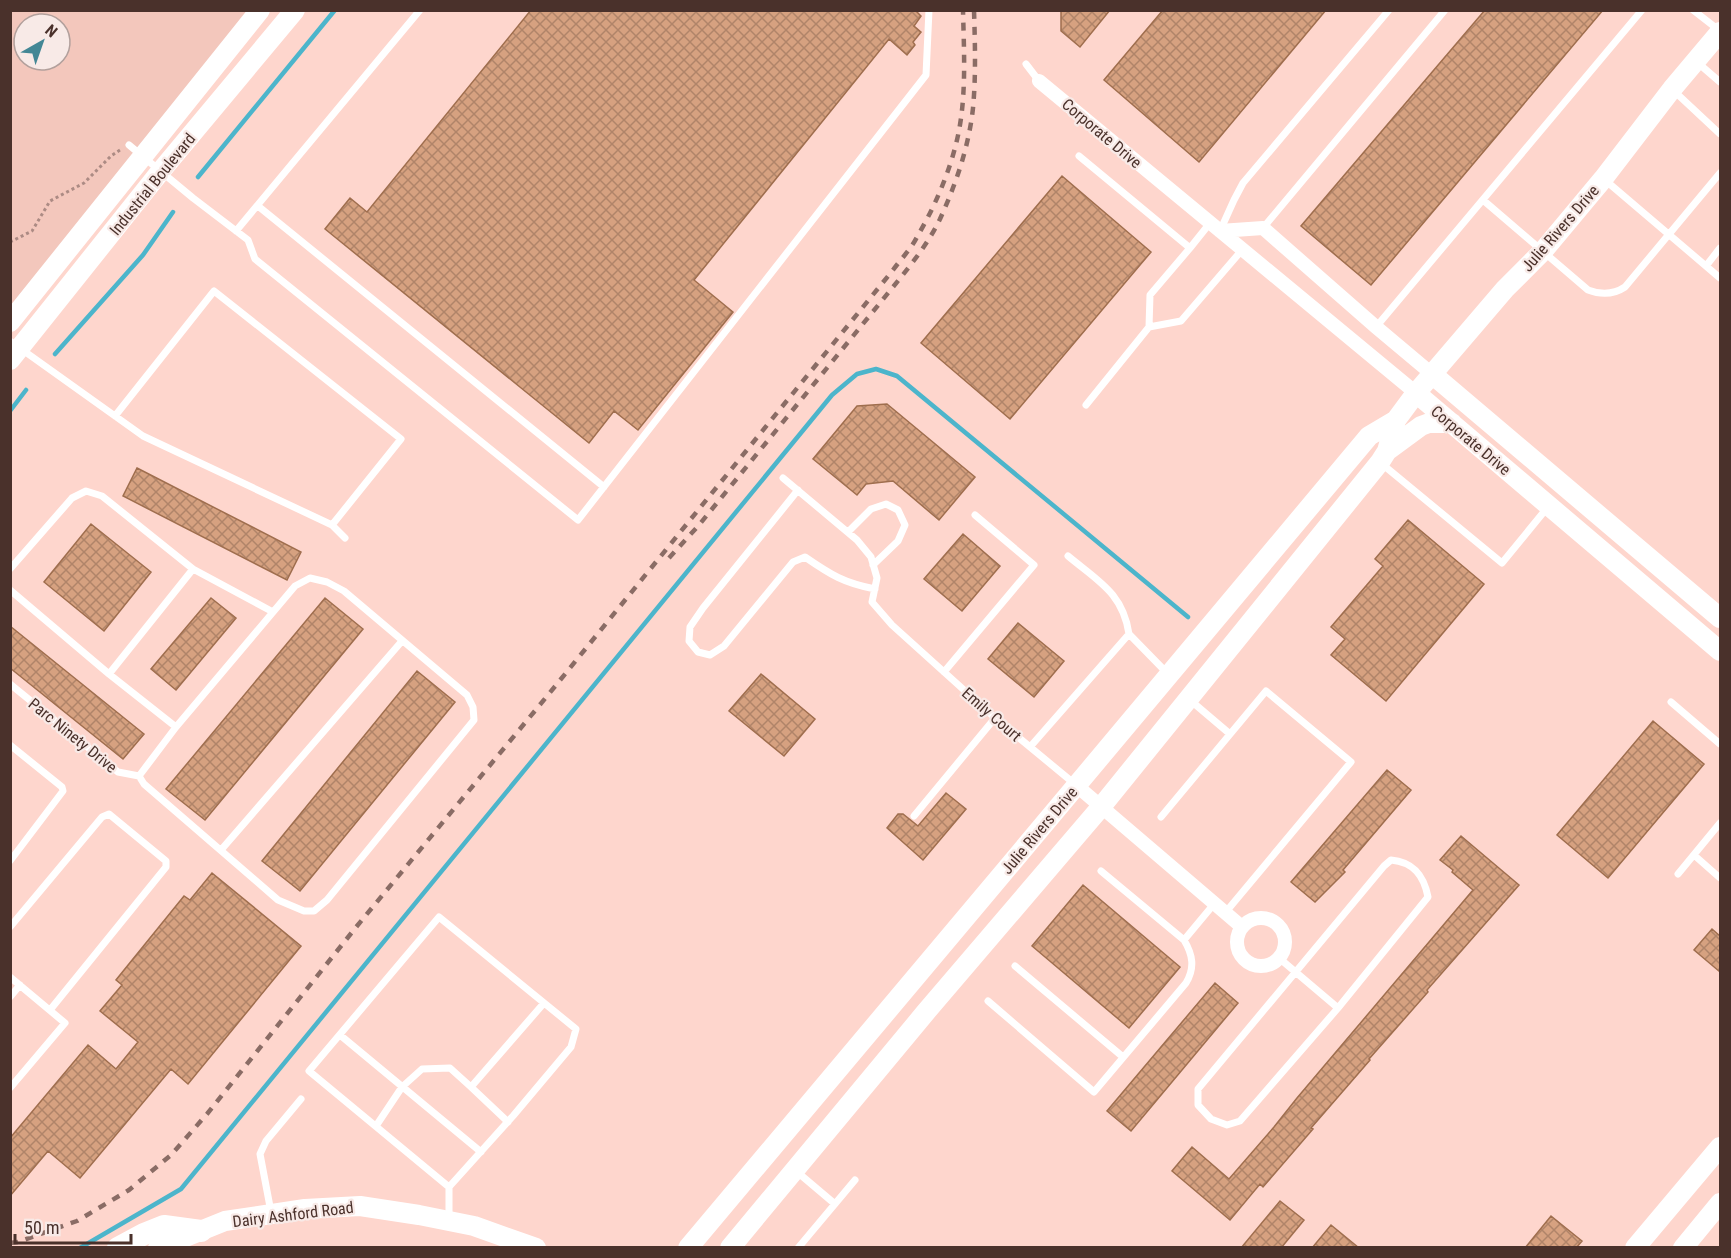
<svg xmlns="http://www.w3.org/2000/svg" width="1731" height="1258" viewBox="0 0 1731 1258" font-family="'Roboto Condensed',sans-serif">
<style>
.built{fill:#f3c7bc;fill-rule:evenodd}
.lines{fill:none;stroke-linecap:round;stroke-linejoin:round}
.stream{stroke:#4cb5cb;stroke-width:4.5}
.building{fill:url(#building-cross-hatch);stroke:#9f6e4e;stroke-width:1.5}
.path{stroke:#ac8b84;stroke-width:3;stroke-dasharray:3 3;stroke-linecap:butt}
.lane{stroke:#fff;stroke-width:7}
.street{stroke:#fff;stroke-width:14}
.secondary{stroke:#fff;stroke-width:20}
.primary{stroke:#fff;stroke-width:22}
.rail{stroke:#8a6c65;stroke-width:4.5;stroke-dasharray:8 8;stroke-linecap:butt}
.labels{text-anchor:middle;stroke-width:4.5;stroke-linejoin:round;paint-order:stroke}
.street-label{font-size:16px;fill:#4a312b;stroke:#f8eae7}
</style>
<defs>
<pattern id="building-cross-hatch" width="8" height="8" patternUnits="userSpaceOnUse" patternTransform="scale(1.5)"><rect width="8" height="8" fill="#d6a180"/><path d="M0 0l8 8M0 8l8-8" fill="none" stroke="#b08469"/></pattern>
</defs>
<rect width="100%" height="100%" fill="#fed6cd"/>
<path class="built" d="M11 11H253L11 311ZM24 24H60V60H24Z"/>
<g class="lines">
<path class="stream" d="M198 177 335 10
M55 354 143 255 173 212
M10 411 26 390
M80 1248 181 1189 832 395 857 374 876 369 897 376 1188 617"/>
</g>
<path class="building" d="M531 10H915L921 16 914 26 921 32 913 42 915 45 907 55 889 39 694 280 733 312 638 430 614 411 589 443 325 229 350 198 367 212Z
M1061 10H1110L1080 47 1061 31Z
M1163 10H1326L1199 162 1104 80Z
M1485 10H1603L1371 285 1301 226Z
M1062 176 1151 252 1010 419 921 343Z
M887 404 975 477 939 520 893 481 866 484 857 495 813 459 857 406Z
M137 468 301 552 287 580 123 496Z
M1408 520 1484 584 1386 701 1331 655 1345 639 1331 627 1383 566 1375 559Z
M91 524 151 572 104 631 44 582Z
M963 534 1000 566 962 611 924 579Z
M211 598 236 618 176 690 151 669Z
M325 598 363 629 205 820 166 789Z
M1018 623 1064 661 1034 697 988 659Z
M10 626 144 734 123 759 10 668Z
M417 671 455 702 300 891 262 861Z
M761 674 815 719 784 756 729 711Z
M1653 721 1704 764 1608 878 1557 835Z
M1387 770 1411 790 1343 870 1345 872 1315 902 1291 882Z
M946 793 966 809 923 860 887 828 898 814H903L918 826Z
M1461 836 1519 885 1427 990 1428 992 1369 1059 1370 1060 1311 1128 1313 1129 1263 1187 1260 1184 1230 1220 1172 1171 1192 1147 1229 1179 1274 1127 1297 1098 1473 890 1452 872 1453 870 1440 860Z
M212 873 301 946 188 1084 171 1069 80 1178 48 1151 10 1196V1138L88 1045 116 1069 138 1042 100 1011 122 985 116 980 184 896 190 900Z
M1083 885 1180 967 1129 1028 1032 946Z
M1712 929 1720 936V972L1694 950Z
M1215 983 1238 1003 1131 1131 1107 1111Z
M1280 1201 1304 1220 1281 1248H1241Z
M1551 1216 1582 1241 1576 1248H1525Z
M1331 1225 1359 1248H1312Z"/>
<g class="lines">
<path class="path" d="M10 242 32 231 50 201 84 183 111 156 120 150"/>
<path class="lane" d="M1693 10 1720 31
M1698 63 1720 82
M1026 64 1039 81
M1674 91 1720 134
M129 145 193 198 248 240 255 259 578 520 926 75 929 10
M1079 156 1190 248 1210 223
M1605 180 1720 278
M1483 200 1588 290C1601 295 1613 295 1625 287L1720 173
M258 206 604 487
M1263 228 1445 10
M236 231 420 10
M1220 231 1234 200 1243 183 1389 10
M1706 266 1720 248
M1149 327 1181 321 1242 250
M1376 327 1642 10
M10 341 143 436 332 525 401 439 214 291 115 416
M1086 405 1149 327 1150 295 1190 248
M1382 464 1502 563 1547 508
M783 478 857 540 871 557 877 578 872 602 892 625 995 718 1076 785
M798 490 703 608 690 627 689 641 698 652 710 655 724 646 793 562 805 557C831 575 844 583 875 589
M332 525 345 538
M848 532 871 509 886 504 898 510 905 525 898 541 873 565
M10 569 72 498 86 491 102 496 193 569 109 674
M193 569 273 612
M310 578 327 582 344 591 467 695 473 707 474 720 327 900 314 911H304L278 900 144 784 139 776 176 727 295 586Z
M10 590 109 674 176 727
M1129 634 1169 675
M944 672 1034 565 975 515
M10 684 118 772 139 776
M1190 700 1230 734
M1671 702 1720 744
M10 745 62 787 63 791 10 861
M1030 747 1129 634C1123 593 1098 581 1068 556
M914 816 995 718
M1161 817 1266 691 1351 762 1225 913
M221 850 402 641
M1694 855 1720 878
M1678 874 1720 823
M10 927 102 817 109 814 166 861V867L50 1010
M1184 940 1214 904
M1279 958 1338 1008 1240 1121 1227 1125 1211 1119 1198 1105V1089L1384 866 1391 860C1414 862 1424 876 1428 897L1338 1008
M1015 966 1123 1057
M10 977 65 1023 10 1088
M10 997 20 985
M988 1001 1094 1092 1186 983C1195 968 1193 955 1184 940L1101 871
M340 1035 481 1152
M508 1122 471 1087 544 1003
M376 1126 402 1087 422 1069 450 1068 471 1087
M796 1171 835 1204
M271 1212 260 1154 266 1141 301 1099
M449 1219V1187L513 1116 571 1047 576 1029 439 917 309 1071 449 1187
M798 1248 855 1180"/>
<path class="street" d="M1039 81 1416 393
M1220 231 1263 228 1376 327 1432 374
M1077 786 1242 927
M1237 942a24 24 0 1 1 48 0a24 24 0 1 1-48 0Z"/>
<path class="secondary" d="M10 322 260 10
M10 360 160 172 295 10
M1432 374 1720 618
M1416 393 1720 651
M1387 451 1421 426 1429 423H1452
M158 1248 225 1221 305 1209 360 1206 419 1215 474 1226 536 1248
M688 1248C915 977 1143 708 1369 436L1396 420 1416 393 1505 289 1543 251 1603 179 1672 89 1720 32
M730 1248 925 1013 1101 807 1380 462 1387 451 1396 420
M1635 1248 1720 1147
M1683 1248 1720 1203"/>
<path class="primary" d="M118 1248 144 1234 164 1226 201 1231"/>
<path class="rail" d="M669 558 699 525 893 287C910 266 928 244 940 219 956 184 969 146 973 108 976 76 975 43 974 10
M10 1243 18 1242 77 1221 129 1190 171 1155 207 1114 357 926 548 695 893 270C901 259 911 249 917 237 934 208 948 176 956 144 967 101 964 54 963 10"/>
</g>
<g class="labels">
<g class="street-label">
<text transform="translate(1102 133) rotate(40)" y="6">Corporate Drive</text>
<text transform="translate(152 184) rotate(-51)" y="6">Industrial Boulevard</text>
<text transform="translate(1560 228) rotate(-49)" y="6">Julie Rivers Drive</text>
<text transform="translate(1471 440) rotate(40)" y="6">Corporate Drive</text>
<text transform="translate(992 714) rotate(41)" y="6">Emily Court</text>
<text transform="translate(73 735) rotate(39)" y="6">Parc Ninety Drive</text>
<text transform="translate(1039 830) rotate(-50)" y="6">Julie Rivers Drive</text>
<text transform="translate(293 1214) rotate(-7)" y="6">Dairy Ashford Road</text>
</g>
</g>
<rect width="1731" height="1258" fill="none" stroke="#4a312b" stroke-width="24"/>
<g transform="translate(42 42) rotate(40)"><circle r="28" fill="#f8eae7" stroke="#b2a09c" stroke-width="1.5"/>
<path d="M0-4.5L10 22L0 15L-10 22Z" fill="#438795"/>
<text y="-9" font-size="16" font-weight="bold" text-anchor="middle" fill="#4a312b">N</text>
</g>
<path d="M15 1234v9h116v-9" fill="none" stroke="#4a312b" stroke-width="3"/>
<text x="24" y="1234" font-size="18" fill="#4a312b" stroke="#f8eae7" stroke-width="4.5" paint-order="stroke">50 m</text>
</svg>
